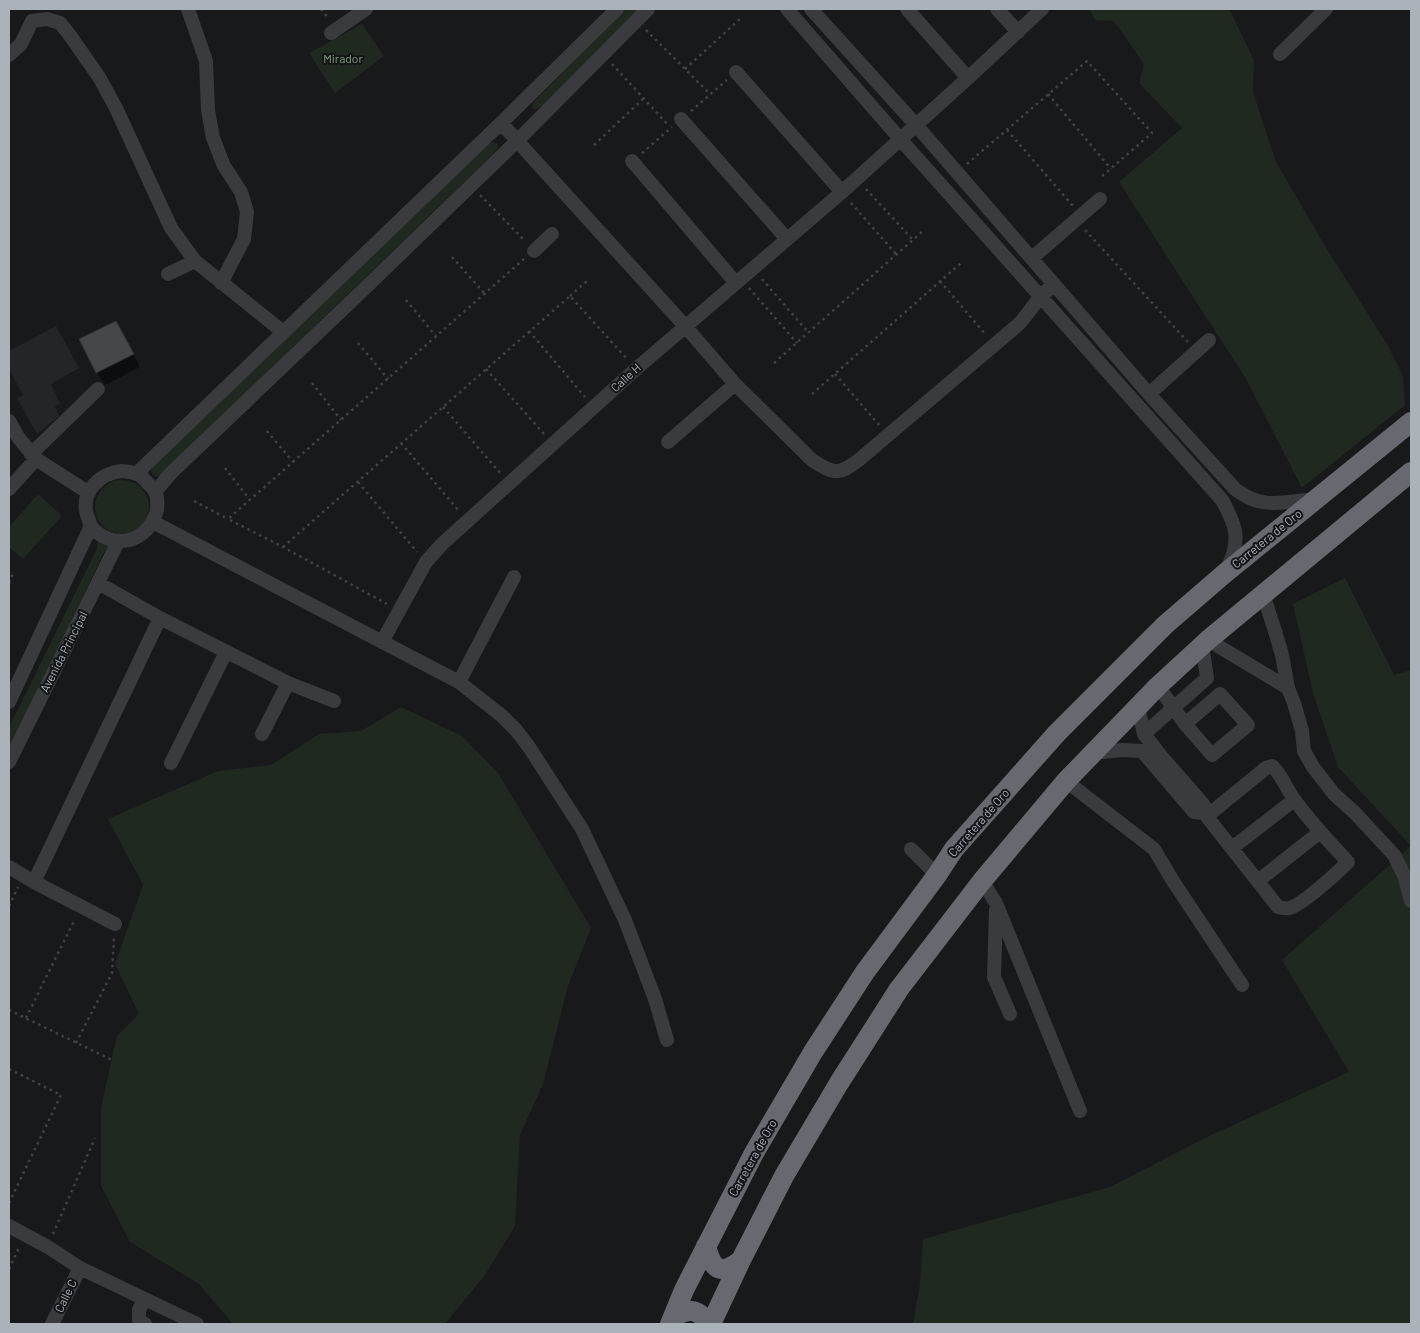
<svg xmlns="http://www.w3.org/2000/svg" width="1420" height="1333" viewBox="0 0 1420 1333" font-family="Barlow,sans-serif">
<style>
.built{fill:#242528}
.green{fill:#202920}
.shadow{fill:#0007}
.building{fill:#45474b;stroke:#333337}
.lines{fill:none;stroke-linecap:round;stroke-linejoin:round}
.path{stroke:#404346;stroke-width:2.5;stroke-dasharray:2.5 4;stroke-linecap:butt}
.minor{stroke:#3a3b3f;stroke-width:14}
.highway{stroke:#666a70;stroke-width:20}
.labels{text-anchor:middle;stroke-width:4;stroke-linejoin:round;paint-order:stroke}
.park-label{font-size:12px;fill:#86a483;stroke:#131416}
.street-label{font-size:12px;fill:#abb2ba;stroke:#131416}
</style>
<rect width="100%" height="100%" fill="#18191b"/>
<path class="built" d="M56 326 79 368 51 384 60 403 55 407 59 416 37 434 17 398 23 395 9 369V351Z"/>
<path class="green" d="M626 9H641L541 107 535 110 532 105 534 102Z
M1089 9H1229L1254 60 1253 92 1276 162 1325 246 1387 344 1403 376 1405 405 1302 488 1246 379 1119 182 1182 128 1139 83 1144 64 1114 21 1095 20Z
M362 24 384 56 335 93 309 53Z
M494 142 498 144 497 150 494 153 159 476 156 477 153 475 151 470 152 468 489 144Z
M95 507a27 27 0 1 1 54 0a27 27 0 1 1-54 0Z
M38 494 62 516 23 559 9 547V527Z
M98 540 110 545 103 554 64 636 9 747V727L97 549Z
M1345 578 1394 675 1411 670V1324H913L920 1284 923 1239 1110 1187 1205 1138 1349 1072 1282 960 1411 846 1338 767 1313 693 1293 604Z
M401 707 462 736 498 773 591 928 568 986 543 1084 520 1135 515 1226 485 1275 445 1324H233L199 1284 130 1242 101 1186V1108L117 1036 139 1014 115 964 143 885 108 819 218 771 271 765 319 734 361 731Z"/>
<path class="shadow" d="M123 335 140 367 105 385 97 372Z"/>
<path class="building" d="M116 321 134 354 96 373 79 339Z"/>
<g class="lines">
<path class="path" d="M321 9 328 18
M646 30 710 94
M612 64 669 126
M685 69 741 18
M1048 94 1111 169
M691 111 727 80
M1007 130 1073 206
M594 145 644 98
M642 153 672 127
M967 164 1087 61 1152 133 1101 177
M866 189 913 240
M480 195 525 241
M851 203 897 255
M1085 230 1188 342
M452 257 485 294
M762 279 808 332
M940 281 986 335
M749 288 797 343
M570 296 588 280
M406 300 436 336
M529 331 585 397
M358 343 388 379
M774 363 924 230
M486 369 545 435
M835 374 880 426
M312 383 341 420
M812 394 961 263
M443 407 501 474
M267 431 293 462
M401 443 459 511
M225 468 250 500
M358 482 417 552
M194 501 228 519
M283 547 570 296 628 360
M9 583 14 571
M387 604 283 547 228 519 524 259
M9 906 18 887
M9 1010 112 1060
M26 1018 75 919
M76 1043 112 973 114 938
M9 1069 61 1095 9 1203
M53 1234 95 1138
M9 1269 19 1248"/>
<path class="minor" d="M188 9 206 61 208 110 213 138 224 166 241 192 247 212 244 239 221 283
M787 9 901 140 1222 500C1237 527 1241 540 1227 569
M811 9 916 125 1149 394 1235 489C1261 510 1284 502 1315 499
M907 9 968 78
M997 9 1018 32
M331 33 366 9
M1280 54 1326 9
M9 55 21 44 32 21 47 19 60 23 69 34 99 77 116 108 171 228 195 261 283 332
M736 72 842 192
M681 119 787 239
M501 123 685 326 735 384 812 460C835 475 839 475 860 459L1020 323 1041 296 1054 284
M632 161 736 283
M534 251 552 234
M1032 258 1100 199
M168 274 195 261
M1149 394 1209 340
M9 421 18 437 36 459 89 493
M668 442 735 384
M31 454 98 389
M122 471C127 472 133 472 137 474 141 475 143 479 146 481 149 485 154 489 156 493 164 521 137 549 109 539 103 537 95 532 91 526 89 523 89 518 87 515 80 491 101 473 122 471Z
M136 474 501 123 617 9
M9 489 36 459
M155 492 171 473 362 291 518 140 648 9
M153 522 459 682 502 716 516 730 529 747 582 829 625 920 655 999 667 1040
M98 583 160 618 288 683 334 701
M1263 594 1275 631 1282 655 1288 688 1294 703 1302 731 1304 751 1313 767 1334 794 1355 813 1394 855 1404 875 1411 901
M1208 640 1288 688
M382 642 426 562 442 544 636 369 842 192 968 78 1042 9
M459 682 514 577
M1158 686 1185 724
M1220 694 1248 725 1212 755 1185 724Z
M9 702 91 526
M262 734 288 683
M1144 734 1207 678 1202 645
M1093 753 1122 750 1142 751 1194 812 1204 813V805L1161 756 1144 734 1138 707
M9 762 118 542
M171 763 226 652
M1066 781 1154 849 1173 881 1242 985
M1204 813 1278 907C1282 908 1285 909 1289 908 1301 906 1337 873 1348 862 1330 843 1312 823 1296 802 1287 791 1283 776 1272 766L1266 768 1207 816
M1232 848 1294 800
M911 849 937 875
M9 867 34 882 115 924
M982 881 996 903 1080 1111
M1258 881 1320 832
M34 882 160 618
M996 909 994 977 1010 1014
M9 1226 48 1247 80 1268 197 1324
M144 1299 139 1310V1320L145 1324
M52 1324 80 1268"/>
<path class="highway" d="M706 1246C712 1269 720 1277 741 1260
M673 1317C688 1309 698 1307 708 1324
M670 1324 684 1290 754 1153 813 1052 865 972 937 875 954 849 1057 733 1165 625 1224 574 1411 422
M711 1324 741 1260 784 1176 839 1083 899 989 982 881 1066 781 1158 686 1208 640 1411 472"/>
</g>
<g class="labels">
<g class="park-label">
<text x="343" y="63">Mirador</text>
</g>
<g class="street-label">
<text transform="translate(626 378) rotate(-42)" y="4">Calle H</text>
<text transform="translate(1267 539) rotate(-39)" y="4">Carretera de Oro</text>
<text transform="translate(64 652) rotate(-63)" y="4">Avenida Principal</text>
<text transform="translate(979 823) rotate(-49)" y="4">Carretera de Oro</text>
<text transform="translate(753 1158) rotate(-61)" y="4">Carretera de Oro</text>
<text transform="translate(66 1296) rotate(-64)" y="4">Calle C</text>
</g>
</g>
<rect width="1420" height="1333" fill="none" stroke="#abb2ba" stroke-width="20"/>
</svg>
